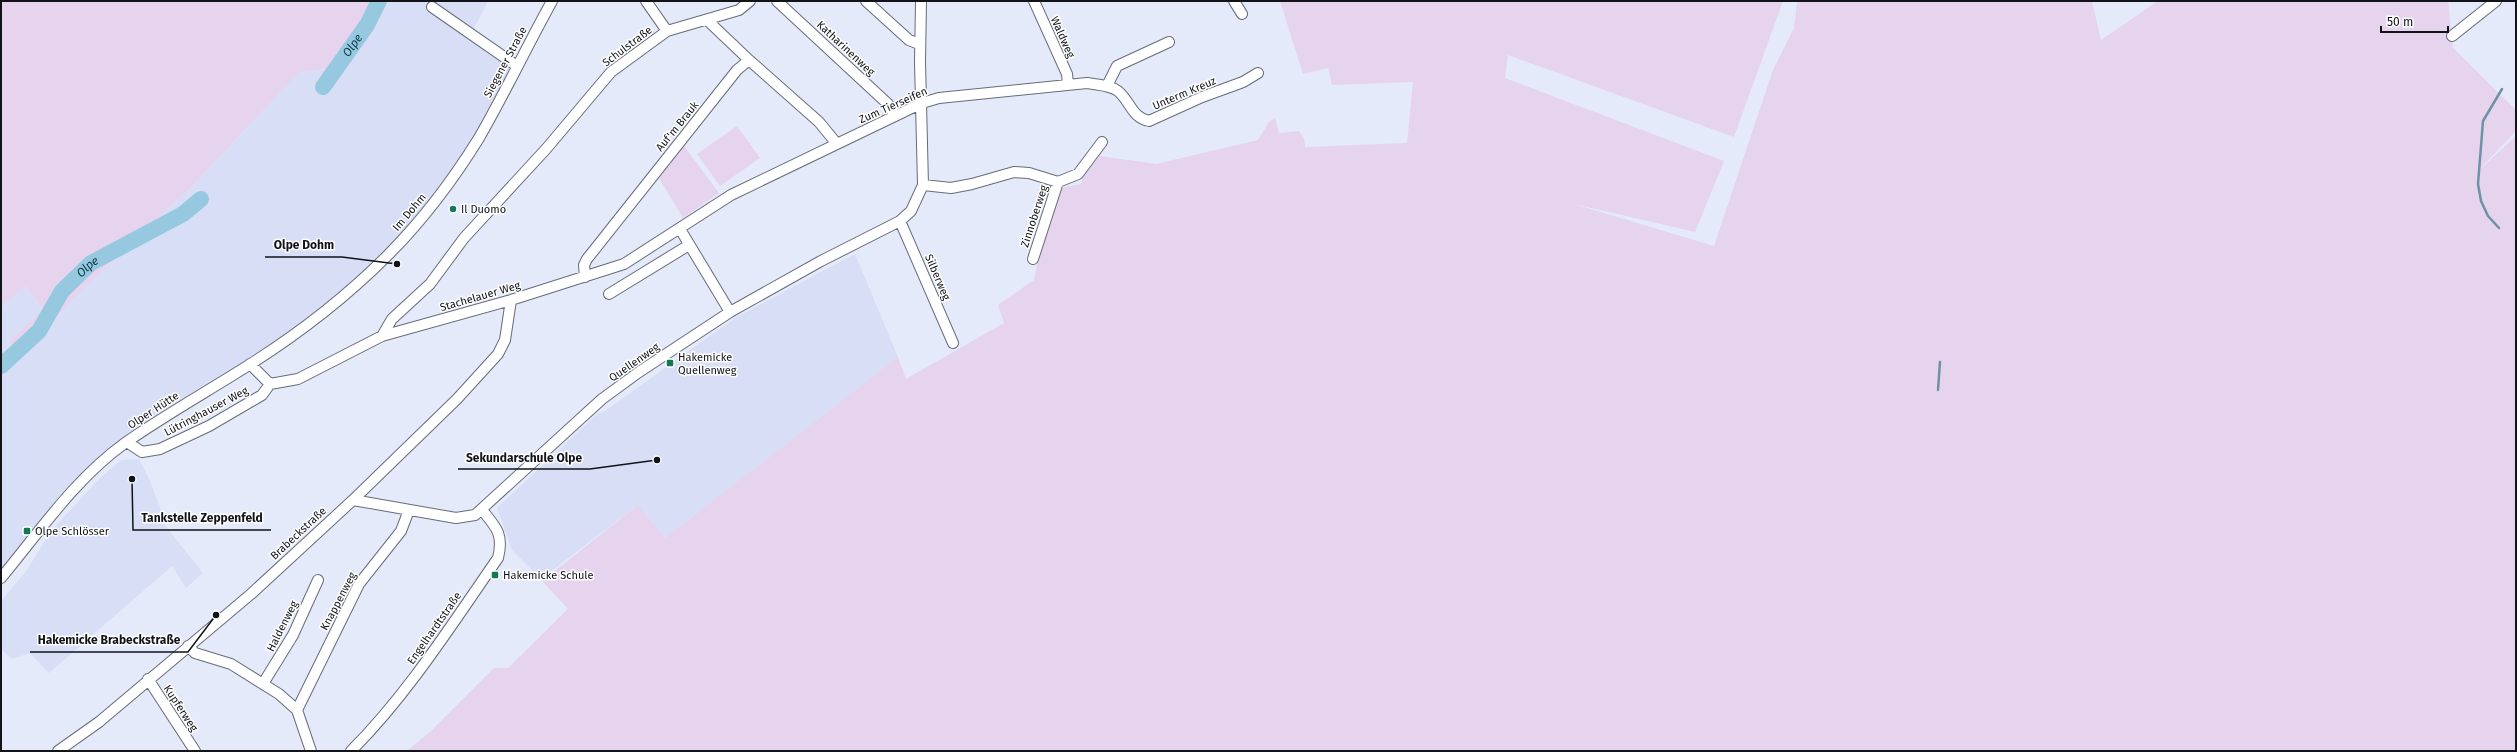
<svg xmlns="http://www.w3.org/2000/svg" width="2517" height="752" viewBox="0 0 2517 752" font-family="'Fira Sans',sans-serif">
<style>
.built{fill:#d7def5}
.green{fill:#e6d3ed}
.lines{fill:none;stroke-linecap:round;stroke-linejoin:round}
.stream{stroke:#6e92a4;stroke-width:2.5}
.river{stroke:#96c9e0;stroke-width:16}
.minor-casing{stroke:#676b79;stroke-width:12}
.minor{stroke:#fff;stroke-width:10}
.poi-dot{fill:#147850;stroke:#fff;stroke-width:1.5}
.labels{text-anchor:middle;stroke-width:3;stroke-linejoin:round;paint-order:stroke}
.street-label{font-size:11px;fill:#111318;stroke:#fff}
.poi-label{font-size:11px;fill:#111318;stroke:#fff;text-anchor:start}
.water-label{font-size:12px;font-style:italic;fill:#0a3848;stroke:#fff}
.leader{fill:none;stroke:#111318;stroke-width:1.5}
.callout-dot{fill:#111318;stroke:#fff;stroke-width:1.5}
.callout-label{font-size:12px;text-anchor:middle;font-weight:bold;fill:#111318;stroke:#fff;stroke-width:3;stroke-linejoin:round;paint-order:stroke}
</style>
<rect width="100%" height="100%" fill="#e5eafa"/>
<path class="built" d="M388 1H488L471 34 517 66 480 136 422 217 346 294 103 461 1 578V307L26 286 43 311 9 341 22 355 87 285 192 186 298 73 347 66Z
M855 254 898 357 665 538 638 505 541 579 512 550 497 508 597 414 605 411 735 318Z
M139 459 150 481 160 507 163 523 203 573 186 588 172 566 49 673 30 653 12 659 1 649V601L27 570 51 531 100 478 121 460Z"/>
<path class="green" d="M1 1H388L347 66 298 73 192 186 87 285 21 355 9 341 43 310 26 286 1 307Z
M1280 1H1783L1734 137 1508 55 1505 78 1724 161 1695 232 1574 204 1714 246 1773 70 1794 28 1797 1H2092L2101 40 2158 1H2448L2453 48 2516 110V131L2477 172 2516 136V751H407L431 731 494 668H508L568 609 542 581 638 505 665 538 898 357 906 379 1004 323 998 305 1034 280 1039 254 1062 188 1081 184 1083 176 1100 156 1156 164 1258 140 1269 122 1275 118 1279 133 1299 131 1304 138 1305 147 1407 143 1413 82 1332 85 1328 68 1303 74Z
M737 126 760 158 720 186 697 154Z
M684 146 719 193 683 218 659 178Z"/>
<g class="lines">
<path class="stream" d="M2499 228 2488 216 2481 201 2478 184 2483 121 2502 89
M1938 390 1940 362"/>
<g class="river">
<path id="s1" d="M323 87 367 25 379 1"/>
<path id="s2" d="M1 366 39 331 62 291 91 263 183 214 201 199"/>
</g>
<defs>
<path id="minor" d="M646 1 667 31
M777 1 888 104 895 116
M866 1 909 40 919 44
M1034 1 1067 74 1068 84
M1234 1 1242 14
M432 7 517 66
M707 20 749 60
M2452 36 2496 1
M1107 86 1117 66 1169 42
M923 185 951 188 972 184 1014 172 1029 173 1058 182 1078 174 1102 142
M900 221 953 343
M680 229 730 312
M1033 259 1058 182
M585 277 584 265 587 259 737 70 749 60 819 122 837 144
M609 294 689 245
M382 336 392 319 430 284 464 238 546 149 611 72 667 31 739 10 750 1
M250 364 270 384 298 379 382 336 511 300 624 264 731 195 922 103 939 98 1087 83C1098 85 1110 85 1118 91 1131 102 1131 117 1149 121L1202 97 1243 82 1258 73
M127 442 142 452 160 449 209 426 262 395 270 384
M353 500 456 518 475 515 602 399 639 372 730 312 821 261 900 221 911 211 923 185 920 62 921 1
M1 578C40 531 75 479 125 443 165 415 208 391 249 365 298 334 346 297 387 256 422 221 453 180 479 138 505 93 527 46 552 1
M188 646 195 653 231 664 279 694 297 710 311 751
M148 679 195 751
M264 682 293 635 318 580
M297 710 359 584 401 531 409 510
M58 751 99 722 251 594 353 500 457 399 498 354 505 340 511 300
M351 751C408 694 452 624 498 558 504 534 496 527 482 510"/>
</defs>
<use href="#minor" class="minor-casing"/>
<use href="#minor" class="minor"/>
</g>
<g class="poi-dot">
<circle cx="453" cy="209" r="4"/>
<rect x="666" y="359" width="8" height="8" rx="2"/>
<rect x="23" y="527" width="8" height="8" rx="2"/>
<rect x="491" y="571" width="8" height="8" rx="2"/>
</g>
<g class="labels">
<g class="street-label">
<text transform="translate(1063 37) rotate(66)" y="4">Waldweg</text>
<text transform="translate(627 46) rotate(-37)" y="4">Schulstraße</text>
<text transform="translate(846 48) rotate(43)" y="4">Katharinenweg</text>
<text transform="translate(505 62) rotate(-62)" y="4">Siegener Straße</text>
<text transform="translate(1184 93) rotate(-23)" y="4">Unterm Kreuz</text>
<text transform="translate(893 105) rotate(-24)" y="4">Zum Tierseifen</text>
<text transform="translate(677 126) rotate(-51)" y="4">Auf'm Brauk</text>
<text transform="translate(409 212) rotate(-50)" y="4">Im Dohm</text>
<text transform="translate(1034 216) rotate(-72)" y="4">Zinnoberweg</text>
<text transform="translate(938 277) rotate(67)" y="4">Silberweg</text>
<text transform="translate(480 296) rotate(-16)" y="4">Stachelauer Weg</text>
<text transform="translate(634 362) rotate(-35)" y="4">Quellenweg</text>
<text transform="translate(153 410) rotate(-33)" y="4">Olper Hütte</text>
<text transform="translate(206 411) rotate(-28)" y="4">Lütringhauser Weg</text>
<text transform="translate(298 533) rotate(-43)" y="4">Brabeckstraße</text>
<text transform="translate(338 601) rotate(-62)" y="4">Knappenweg</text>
<text transform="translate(282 626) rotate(-63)" y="4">Haldenweg</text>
<text transform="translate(434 628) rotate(-55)" y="4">Engelhardtstraße</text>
<text transform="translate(181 708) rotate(57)" y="4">Kupferweg</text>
</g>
<g class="poi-label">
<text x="461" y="213">Il Duomo</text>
<text x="678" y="361">Hakemicke<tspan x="678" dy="13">Quellenweg</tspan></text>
<text x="35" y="535">Olpe Schlösser</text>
<text x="503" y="579">Hakemicke Schule</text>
</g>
<g class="water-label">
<text dy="4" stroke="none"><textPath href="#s1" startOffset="51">Olpe</textPath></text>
<text dy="4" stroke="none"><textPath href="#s2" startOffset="133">Olpe</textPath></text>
</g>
</g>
<path class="leader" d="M397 264L342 257H265M657 460L590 469H458M132 479L133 530H271M216 615L188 652H30"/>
<g class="callout-dot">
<circle cx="397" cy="264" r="4"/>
<circle cx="657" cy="460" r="4"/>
<circle cx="132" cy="479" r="4"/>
<circle cx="216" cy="615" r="4"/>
</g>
<g class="callout-label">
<text x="304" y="249">Olpe Dohm</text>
<text x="524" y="462">Sekundarschule Olpe</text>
<text x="202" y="522">Tankstelle Zeppenfeld</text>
<text x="109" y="644">Hakemicke Brabeckstraße</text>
</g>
<rect width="2517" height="752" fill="none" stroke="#111318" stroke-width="4"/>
<path d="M2381 26v6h67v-6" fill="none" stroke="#111318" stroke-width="2"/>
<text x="2387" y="26" font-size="12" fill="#111318" stroke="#ffffff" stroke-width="3" paint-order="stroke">50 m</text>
</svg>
